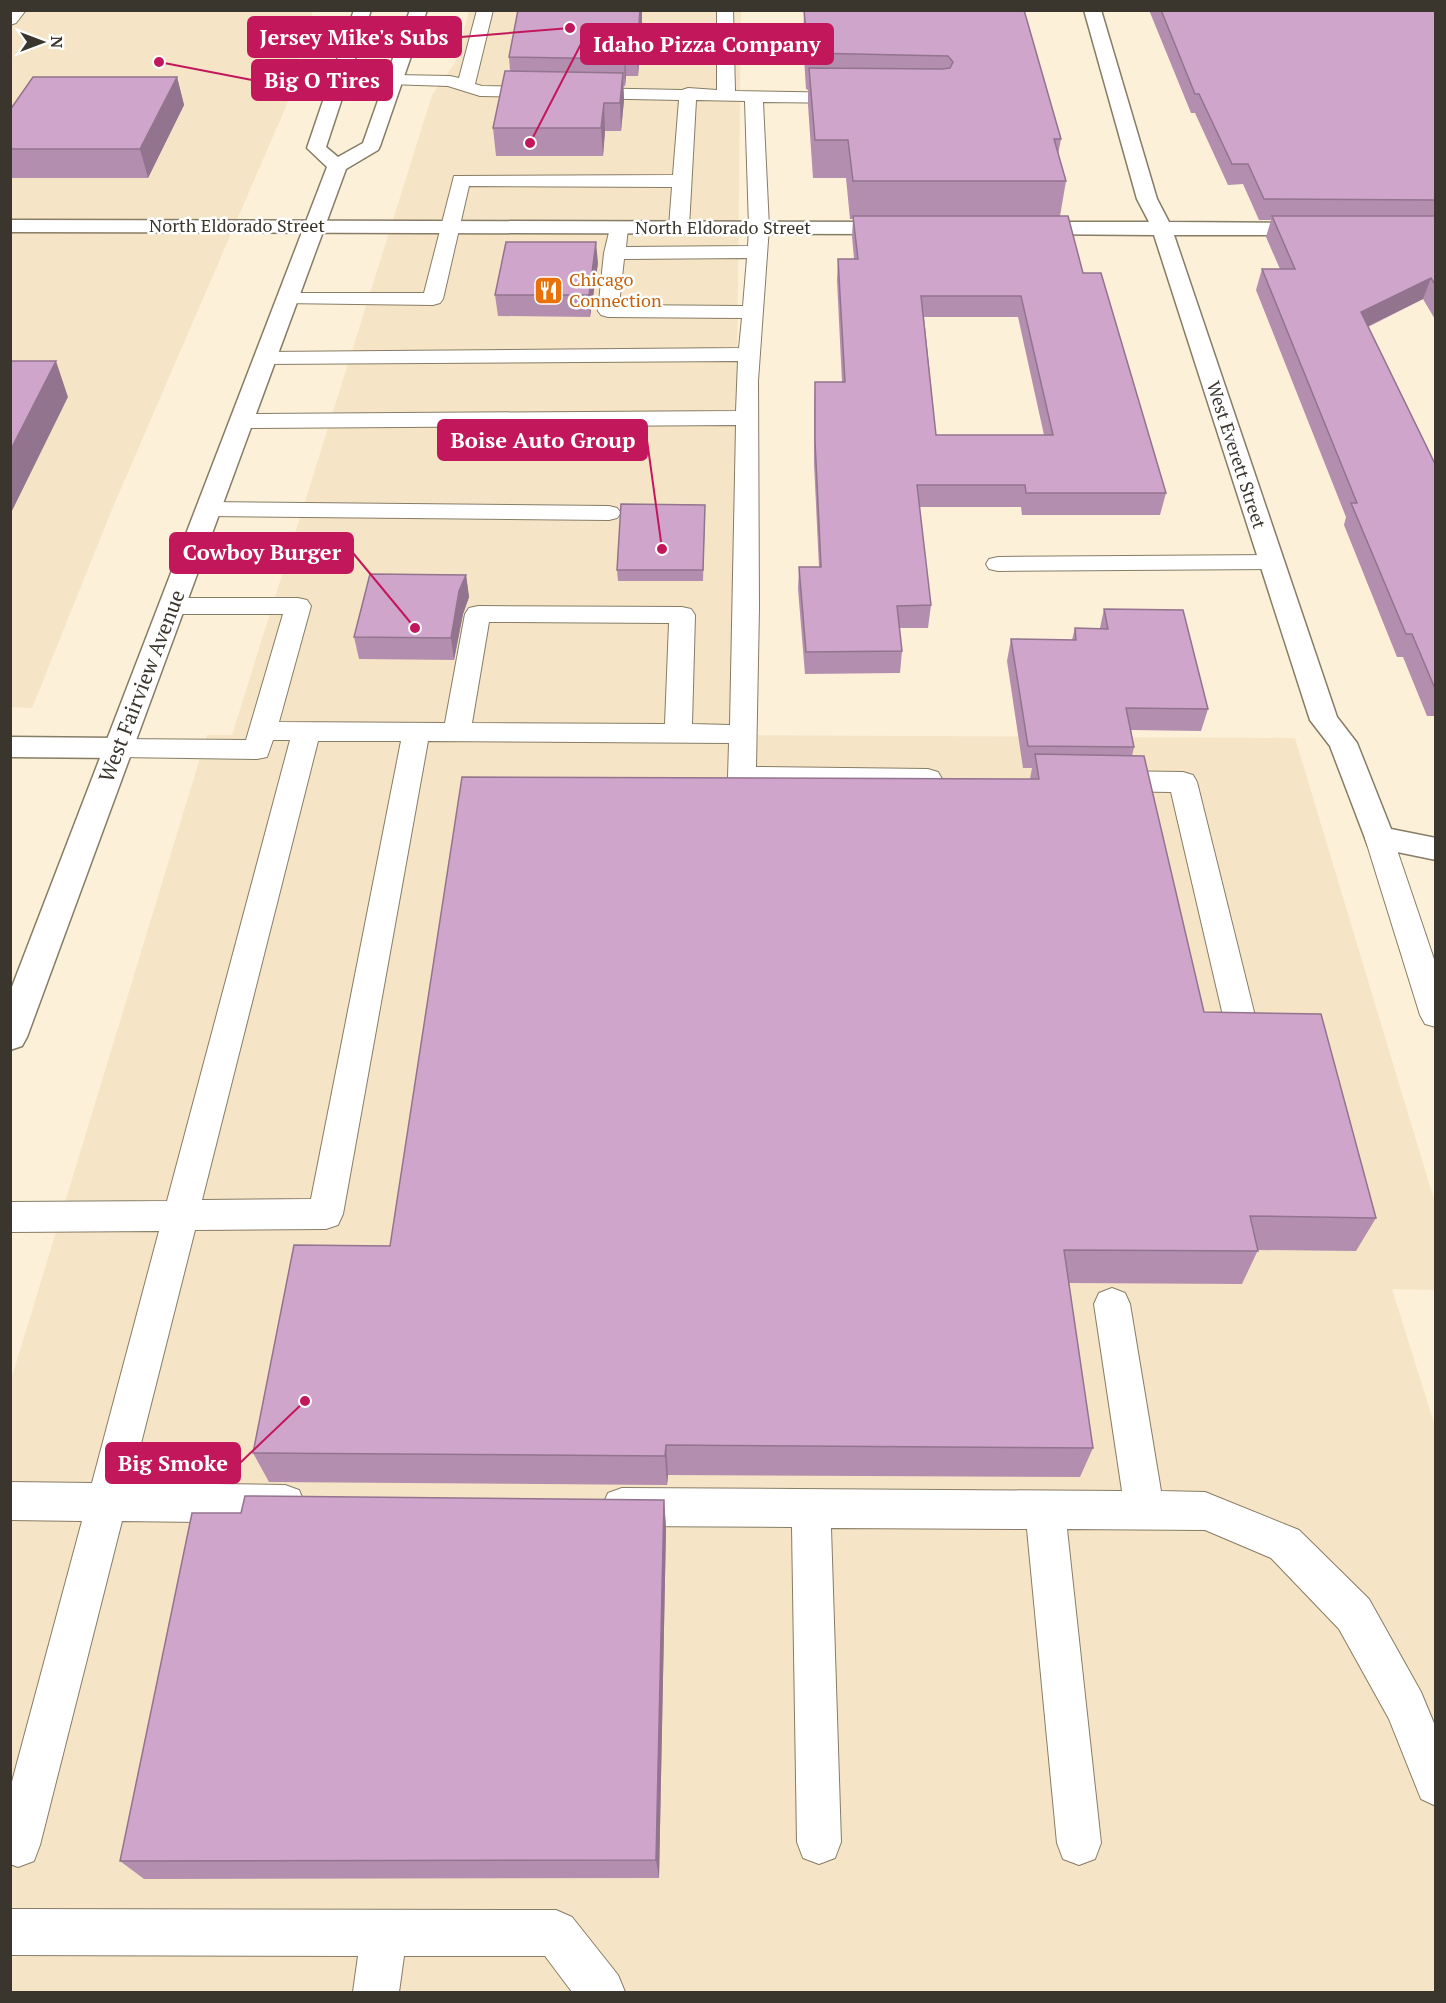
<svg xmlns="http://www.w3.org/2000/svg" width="1446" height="2003" viewBox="0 0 1446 2003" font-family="'PT Serif',serif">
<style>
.built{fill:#f5e5c6}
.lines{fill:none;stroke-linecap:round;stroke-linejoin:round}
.lane-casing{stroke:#877c66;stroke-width:2}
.street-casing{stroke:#877c66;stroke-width:3}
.primary-casing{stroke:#877c66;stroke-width:3}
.lane{fill:#fff;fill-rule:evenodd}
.street{fill:#fff;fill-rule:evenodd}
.primary{fill:#fff;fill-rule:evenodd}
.wall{fill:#b38eaf;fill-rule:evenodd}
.shaded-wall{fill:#92748e}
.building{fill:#d0a5cb;stroke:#92748e;stroke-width:1.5;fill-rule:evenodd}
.labels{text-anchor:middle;stroke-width:5;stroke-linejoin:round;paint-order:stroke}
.far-street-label{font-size:18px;fill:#3b362d;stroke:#fff}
.far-food-label{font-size:18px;fill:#c56008;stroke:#fff;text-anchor:start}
.street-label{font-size:21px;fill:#3b362d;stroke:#fff}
.leader{fill:none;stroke:#c2185b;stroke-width:2}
.callout-dot{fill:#c2185b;stroke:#fff;stroke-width:2}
.callout{fill:#c2185b;stroke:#c2185b;stroke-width:2}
.callout-label{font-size:22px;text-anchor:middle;font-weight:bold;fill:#fff}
</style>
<rect width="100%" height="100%" fill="#fcf0d8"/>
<path class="built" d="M11 11H313L295 67 290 97 113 507 32 708 11 707Z
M469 11H741L733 735 1295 738 1435 1203V1290L1392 1289 1435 1426V1992H11V1380L207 735H232L432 95 455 63Z"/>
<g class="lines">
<defs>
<path id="lane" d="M10 10H26L16 23 10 25Z
M477 10H493L475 84 482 86 682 90 688 88 717 90V10H733L735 91 850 93 856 94 859 98 856 102 850 103 763 102 769 227 758 381 759 608 756 767 928 769 938 772 942 779 938 786 928 789 742 787 732 784 728 777 729 743 428 741 343 1214 338 1225 326 1229 195 1230 131 1483 285 1485 299 1490 305 1504 299 1518 285 1523 122 1521 40 1845 34 1861 18 1867 10 1864V1789L82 1521 10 1520V1482L92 1483 159 1231 10 1232V1202L167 1201 290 740H273L267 757 257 759 118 757 108 755 104 748 108 741 118 739 246 740 283 614H172L163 612 159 606 163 600 172 598H298L307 600 311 606 279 722 445 723 465 614 469 608 478 606 682 607 691 609 695 615 692 724 730 725 736 425 241 428 233 426 230 421 233 416 241 414 736 411 738 361 265 364 257 363 254 358 257 353 265 352 739 348 742 318 608 317 601 315 598 311 604 253 611 224H625L628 228 626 247 748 246 749 227 745 101 696 100 689 227 686 231H672L669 227 672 187 469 186 443 299 440 303 433 305 280 303 277 299 280 295 287 293H424L454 176 673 175 679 100 480 96 448 86 389 84 386 80 389 76 395 75 450 76 459 78ZM747 258 743 306 619 305 624 259ZM489 622 669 623 665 724 472 723ZM318 741H401L311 1199 202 1200Z
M208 502 609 506 617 508 621 513 617 518 609 520 208 516 200 514 196 509 200 504Z
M1272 555 1281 557 1284 562 1281 567 1272 569 998 571 989 569 986 564 989 559 998 557Z
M1107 771 1183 772 1193 775 1197 782 1256 1020 1251 1029 1240 1032 1229 1029 1224 1020 1171 792 1107 791 1097 788 1093 781 1097 774Z
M1379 828 1389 831 1393 838 1436 965V1027L1425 1024 1420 1015 1365 838 1369 831Z
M1112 1288 1125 1293 1130 1304 1161 1491 1205 1492 1299 1530 1369 1599 1421 1692 1436 1728V1806L1421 1799 1389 1719 1339 1629 1271 1558 1205 1530 1067 1529 1101 1843 1095 1859 1079 1865 1063 1859 1057 1843 1027 1529 831 1528 841 1842 835 1858 819 1864 803 1858 797 1842 792 1527 622 1526 608 1521 602 1507 608 1493 622 1488 1122 1491 1094 1304 1099 1293Z
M10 1909 556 1910 572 1917 618 1975 625 1992H572L545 1956H404L399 1992H353L358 1956 10 1955Z"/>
<path id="street" d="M1084 10H1101L1157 199 1169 222 1314 223 1321 225 1324 229 1321 233 1314 235H1174L1337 717 1357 743 1391 829 1436 838V860L1368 846 1330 746 1310 720 1154 235 1026 234 1019 232 1016 228 1019 224 1026 222H1149L1137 199Z
M10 220 897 222 904 224 907 228 904 232 897 234 10 232Z
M10 737 118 738 128 741 132 748 128 755 118 758 10 757Z"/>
<path id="primary" d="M354 10H371L326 147 338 157 363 143 410 10H427L380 146 378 150 346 169 27 1037 22 1046 10 1050V992L327 167 307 148Z"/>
</defs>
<use href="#lane" class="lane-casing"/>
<use href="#street" class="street-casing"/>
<use href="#primary" class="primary-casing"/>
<use href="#lane" class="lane"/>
<use href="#street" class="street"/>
<use href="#primary" class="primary"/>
</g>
<path class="wall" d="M804 10H1024L1061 139 1058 155 1066 181 1060 216 1083 273 1166 493 1160 515H1022L1021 507H919L931 605 928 628H899L902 651 900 673 805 674 798 589 799 567H819L814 463V404L815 382H842L837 280 838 259H854L852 236 853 219H850L846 178H813L808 105V90L806 89 803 42ZM924 317H1018L1044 435H936Z
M1149 10H1436V321L1423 299 1368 327 1436 466V716H1427L1403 657H1397L1344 525 1346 517 1256 290 1262 269H1280L1266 237 1271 220H1259L1243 184 1228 185 1195 113H1191Z
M642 21 638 76H626L625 86H623L624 100 621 131H605L603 156H496L493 128 510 71 509 57Z
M177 77 184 105 148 178H10V110Z
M598 263 590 317 498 316 495 295Z
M705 516 703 581H618L617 570Z
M466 575 469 597 463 614 454 660 359 659 354 637Z
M1104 609 1208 709 1201 731 1131 730 1134 747 1132 756 1204 1012 1376 1218 1356 1251 1258 1250 1242 1284 1069 1283 1093 1448 1080 1477 668 1475 667 1485 269 1482 253 1453 390 1246 1030 779 1032 768H1023L1007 661 1011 639 1072 640 1075 628H1100Z
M664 1500 666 1528 659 1878 144 1879 120 1861 241 1513Z"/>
<path class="shaded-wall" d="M640 10H642V21L638 76 637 49Z
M625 49 626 76 625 86 624 59Z
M623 73 624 100 621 131 620 103Z
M177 77 184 105 148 178 140 149Z
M604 103 605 131 603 156 601 128Z
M596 242 598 263 590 317 589 295Z
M1431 278 1423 299 1354 333 1361 312Z
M56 361 68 397 10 515V451Z
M466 575 469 597 463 614 454 660 451 638 459 591Z
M666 1445 668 1475 667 1485 665 1456Z
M664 1500 666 1528 659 1878 656 1860Z"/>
<path class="building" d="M518 10H640L637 49H625L624 59 509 57Z
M804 10H1024L1061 139H1054L1066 181H853L848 140H815L809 68 942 69 950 68 953 62 948 56 808 53Z
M1161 10H1436V200L1264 199 1248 164H1232L1199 94H1195Z
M505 71 623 73 620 103H604L601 128H493Z
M33 77H177L140 149H10V110Z
M853 216H1068L1083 273H1101L1166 493H1026L1025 485H917L931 605 897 606 902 651 806 652 799 567H821L815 441V382H845L838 259H858ZM921 296H1021L1053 435H936Z
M1272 216H1436V286L1431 278 1361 312 1436 466V691L1412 634H1406L1351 503H1357L1262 269H1295Z
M506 242H596L589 295H495Z
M10 361H56L10 451Z
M621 504 705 505 703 570H617Z
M370 574 466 575 459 591 451 638 354 637Z
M1104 609 1183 610 1208 709 1126 708 1134 747 1028 746 1011 639 1076 640 1075 628 1108 629Z
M1035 754 1144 756 1204 1012 1321 1014 1376 1218 1250 1216 1258 1251 1064 1250 1093 1448 666 1445 665 1456 253 1453 294 1245 390 1246 462 777 1039 779Z
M245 1496 664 1500 656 1860 120 1861 192 1513H241Z"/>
<defs>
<symbol id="restaurant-square" viewBox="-11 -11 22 22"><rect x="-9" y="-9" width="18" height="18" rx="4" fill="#e8710a" stroke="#fff"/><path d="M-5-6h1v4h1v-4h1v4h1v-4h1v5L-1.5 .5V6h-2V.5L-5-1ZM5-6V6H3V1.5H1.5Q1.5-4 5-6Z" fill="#fff"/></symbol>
</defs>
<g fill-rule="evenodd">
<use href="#restaurant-square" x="532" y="274" width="33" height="33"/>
</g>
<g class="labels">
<g class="far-street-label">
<text x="237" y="232">North Eldorado Street</text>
<text x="723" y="234">North Eldorado Street</text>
<text transform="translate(1236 455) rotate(72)" y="6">West Everett Street</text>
</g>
<g class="far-food-label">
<text x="569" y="286">Chicago<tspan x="569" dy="21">Connection</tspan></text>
</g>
<g class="street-label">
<text transform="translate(142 686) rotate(-69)" y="7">West Fairview Avenue</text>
</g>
</g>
<path class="leader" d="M570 28L461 37M530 143L581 44M159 62L252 80M662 549L647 440M415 628L353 553M305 1401L240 1463"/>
<g class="callout-dot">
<circle cx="570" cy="28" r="6"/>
<circle cx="530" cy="143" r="6"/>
<circle cx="159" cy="62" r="6"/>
<circle cx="662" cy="549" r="6"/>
<circle cx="415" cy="628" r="6"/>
<circle cx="305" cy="1401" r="6"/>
</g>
<g class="callout">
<rect x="248" y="17" width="213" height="40" rx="6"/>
<rect x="581" y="24" width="252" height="40" rx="6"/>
<rect x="252" y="60" width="140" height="40" rx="6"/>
<rect x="438" y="420" width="209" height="40" rx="6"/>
<rect x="170" y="533" width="183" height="40" rx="6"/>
<rect x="106" y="1443" width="134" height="40" rx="6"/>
</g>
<g class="callout-label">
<text x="354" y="45">Jersey Mike's Subs</text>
<text x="707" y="52">Idaho Pizza Company</text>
<text x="322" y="88">Big O Tires</text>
<text x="543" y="448">Boise Auto Group</text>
<text x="262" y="560">Cowboy Burger</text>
<text x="173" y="1471">Big Smoke</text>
</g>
<rect width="1446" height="2003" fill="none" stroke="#3b362d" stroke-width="24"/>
<g transform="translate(42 42) rotate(90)" stroke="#ffffff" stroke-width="4.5" paint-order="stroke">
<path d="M0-4.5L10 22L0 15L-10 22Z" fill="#3b362d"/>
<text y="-9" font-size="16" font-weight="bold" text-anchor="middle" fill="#3b362d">N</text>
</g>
</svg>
